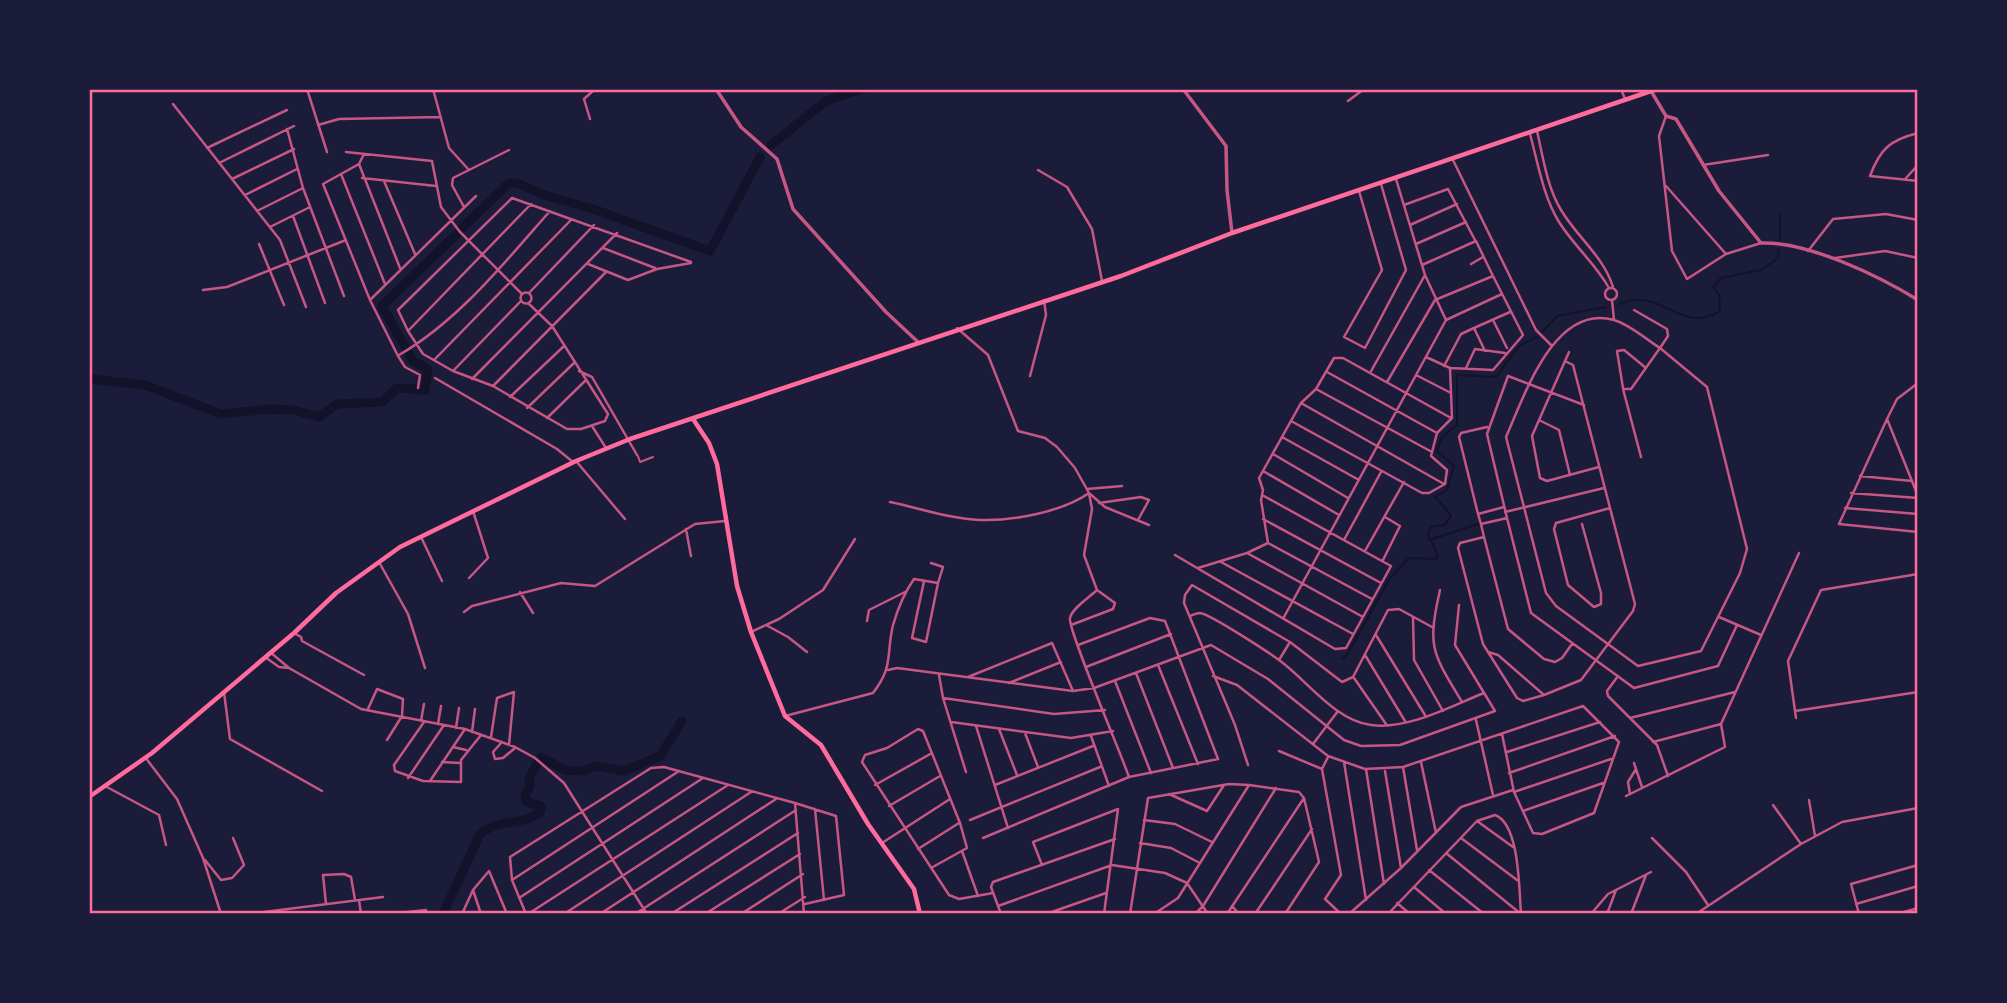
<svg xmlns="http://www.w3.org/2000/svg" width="2007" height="1003" viewBox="0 0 2007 1003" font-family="Raleway,sans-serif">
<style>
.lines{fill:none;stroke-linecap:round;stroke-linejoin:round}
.stream{stroke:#12122b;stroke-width:2}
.river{stroke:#12122b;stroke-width:9}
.service{stroke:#c65784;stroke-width:2}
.minor{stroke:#c65784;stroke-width:2.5}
.tertiary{stroke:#c65784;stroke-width:3.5}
.secondary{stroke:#ff6b9d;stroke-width:4.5}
.neatline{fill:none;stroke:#ff6b9d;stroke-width:2.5}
</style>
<rect width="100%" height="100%" fill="#1b1b3a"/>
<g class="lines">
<path class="stream" d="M1780 215V240
M1619 304C1626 302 1634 299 1641 300 1670 302 1688 331 1720 311L1719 295 1713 287 1721 278 1761 270 1778 258 1779 249
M1542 332 1557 316 1606 307
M1429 540 1478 524
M1342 659 1347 655 1390 578 1409 558 1435 559 1438 556 1428 534 1431 527 1445 525 1451 515 1435 497 1447 490 1454 466 1437 451 1442 437 1457 425V375L1496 377 1519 346 1537 337"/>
<path class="river" d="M771 145 826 101 862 89
M462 228 509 183H517L544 195 593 209 710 251 760 157
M89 379 145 385 221 414 271 409 294 410 319 417 337 404 382 402 397 388 425 390 428 369 413 361 382 306 458 233
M443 914 480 834C497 818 523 827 541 811V806L527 802 525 795 530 786 529 778 541 757 565 770 581 771 597 766 624 771 660 756 682 721"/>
<path class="service" d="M638 456 640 462 653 457"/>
<path class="minor" d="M307 89 327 152
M433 89 449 148 469 170
M1621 89 1625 99
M1348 101 1364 89
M173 104 280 240 306 307
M1666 116 1659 136 1672 251 1687 279 1726 254 1761 243
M590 119 584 99 595 89
M318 125 339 119 440 117
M287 129 303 188 344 296
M1537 131C1543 157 1547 187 1561 210 1577 237 1604 257 1613 287
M1918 133C1890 140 1880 149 1870 176L1918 181
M1530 134C1538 163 1543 196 1559 222 1574 246 1595 263 1609 288
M207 148 287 110
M346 152 432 161 441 207 460 232 522 294
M364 154 359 164 323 184 370 300 398 356 405 367 420 375 418 388
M1453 160 1536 330 1551 345
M219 163 294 126
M359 164 400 268
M1703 165 1768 155
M1038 170 1067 187 1092 229 1102 281
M341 174 385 284
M362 178 436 186
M1906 178 1918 165
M232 179 294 149
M384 181 415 254
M1666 186 1726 254
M1359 191 1382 270 1344 337 1365 348 1406 270 1381 184
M245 195 297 169
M1404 205 1448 189 1475 240
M464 207 452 185 453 178 509 150
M257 211 303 188
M293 216 325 303
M1410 225 1457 204
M270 227 310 207
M259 244 284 305
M1416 244 1466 222
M603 248 655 268
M1808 251 1833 219 1886 214 1918 220
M1835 258 1885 251 1918 258
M588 264 628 280 657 269 691 263
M1471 264 1483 257
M1605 294a6 6 0 1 1 12 0a6 6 0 1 1-12 0Z
M203 290 227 287 346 240
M520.5 298a5.5 5.5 0 1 1 11 0a5.5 5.5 0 1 1-11 0Z
M529 293 594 225
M370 300 476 196
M1612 300 1614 320
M528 303 552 326 608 414 605 421 581 429H567L493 386 453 371 423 354 408 331 398 310 512 198 691 262
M1634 310 1667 329 1668 336 1660 348C1647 340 1629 324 1614 320 1554 303 1524 397 1506 437L1546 593 1556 606 1638 666 1701 651 1740 573 1747 549 1707 387 1660 348 1631 389H1623L1641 457
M1446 320 1502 294
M1493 320 1507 348
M957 328 988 355 1018 431 1045 438 1057 447 1075 468 1089 493 1092 509 1084 555 1097 590
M1474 328 1510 312
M408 331 531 204
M1569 352 1532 436 1540 478 1547 481 1599 467
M399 355C458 321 505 262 550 211
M1426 357 1450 368
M434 360 571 220
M1565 361 1573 365 1610 508
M1444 366 1461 334 1474 328 1485 351
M1466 368 1475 349 1505 353
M453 371 521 301
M579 371 592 377 637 455
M1327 372 1437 433
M1370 373 1425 275
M1416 375 1451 393
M1030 376 1046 315 1044 300
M435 378 557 449 573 462
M472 379 617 233
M1387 382 1435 300 1493 276 1476 241 1422 265
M1918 383 1897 399 1887 419 1918 496
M493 386 606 272
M1623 388 1617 351 1624 350 1646 368
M1316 389 1432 452
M510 397 563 347
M1301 403 1444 484
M527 408 574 363
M547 418 585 381
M1887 419 1839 524 1918 532
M1539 420 1559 430 1570 475
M1291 421 1422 493H1429L1445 484 1447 470 1431 456 1437 433 1452 418 1450 368 1493 370 1523 335 1493 276
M592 426 606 448
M1487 427 1461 433 1459 437 1478 514 1504 507
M1282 437 1359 480
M1273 454 1348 498
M576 461 625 519
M1263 471 1339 515
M1860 476 1912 481
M1087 489 1122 486
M1851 493 1918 498
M890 502C919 508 951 519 980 520 1013 521 1062 512 1089 493L1105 507 1149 525
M1099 503 1141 497 1149 500 1138 520
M1845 508 1918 514
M1505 512 1604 488
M1478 514 1481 524 1507 518 1487 434 1508 376 1584 405
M1507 518 1531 613 1634 688 1718 666 1737 625
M1263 519 1381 583
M1481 524 1484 537 1460 543 1458 548 1483 644 1517 698 1523 701 1544 695
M686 529 691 556
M421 537 442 581
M1484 537 1508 629 1544 659 1555 662 1562 658 1572 644
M1344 540 1381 472
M1268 543 1372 599
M1365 551 1404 482
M1247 553 1363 617
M1175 555 1335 649 1346 648 1391 566 1262 495
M1383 560 1400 526 1385 517
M379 562 408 614 425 668
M1221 562 1353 634
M1198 568 1247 553 1268 543 1261 500 1263 490 1259 478 1301 403 1316 389 1334 358H1343L1451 418
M469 578 488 558 473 511
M924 581 912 638 926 642 938 583
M1440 590C1427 648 1432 652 1462 702
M520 592 533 613
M464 612 472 606 561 583 595 586 695 524 725 521
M1190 616C1193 615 1196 613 1200 613 1210 614 1268 652 1279 660 1307 680 1334 720 1371 725 1408 730 1451 706 1484 693
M1284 617 1446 320 1425 275 1396 179
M1413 617 1414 660 1443 711
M1719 617 1761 635
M867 621 869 610 905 592
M766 625 788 637 807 652
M1071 625 1113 609 1115 603 1097 590C1090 597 1072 608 1070 618 1067 628 1122 756 1129 777
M751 632 779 619 823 590 855 539
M294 633 301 637 302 641 364 675
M1376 635 1425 715
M270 652 289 668 361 709 465 729 515 747 535 758 564 783 647 914
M1488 652 1498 655 1544 695 1581 680 1633 611 1635 604 1610 508 1556 523 1554 529 1568 585 1594 607 1601 604V593L1582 524
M1365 655 1405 721
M265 657 279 667 289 668
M1279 660 1290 642
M1158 665 1198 764
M1086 667 1171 634
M888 670 897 668 1073 691 1094 688 1211 645 1268 679 1344 740 1361 746 1400 745 1495 711 1455 645 1459 605
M1136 673 1173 768
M939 675 943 698 966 772
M1213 676 1237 685 1328 756 1365 769 1403 767 1583 706 1619 742 1594 813 1542 834 1533 833 1514 792 1502 734
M1618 676 1607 691 1608 696 1657 745 1668 776
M968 677 1052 643 1073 691
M1354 678 1386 724
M1115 681 1151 773
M1009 683 1061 662
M224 692 230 739 322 791
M943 698 1054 714 1105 710
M368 709 377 689 403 699 402 716 387 740
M1795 711 1918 692
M785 716 873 693C894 666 886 654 893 625 898 608 904 593 914 579L938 583 943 567 931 563
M1630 718 1735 692
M1796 718 1788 661 1821 590 1918 574
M1476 720 1493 795
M421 721 424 704
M424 722 394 765 395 771 423 781 461 782V760L481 735
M951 722 1071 738 1113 731
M438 724 441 706
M976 726 1008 828
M456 728 459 708
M999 729 1017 775
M472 732 475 709
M1025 733 1038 767
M1091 736 1109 786
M491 737 497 698 514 692 509 745
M502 742 493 752 495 759 503 758 515 748
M1653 742 1721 724
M1313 744 1338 711
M453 747 466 750
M1279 751 1322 769 1328 757
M1507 752 1600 722
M145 757 177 799 203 858 221 914
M442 762 460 763
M1344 762 1366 900
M1421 762 1436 833
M1634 763 1642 787
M1248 765 1235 725 1184 603 1185 595 1192 585 1290 642 1342 682 1353 677 1388 610 1399 609 1432 627
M1403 767 1417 850
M1322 769 1341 875 1325 899 1341 914
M1366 769 1384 884
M1385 771 1401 868
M1509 773 1615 736
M408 778 444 725
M430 781 465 729
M875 785 932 753
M995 785 1093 746
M105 786 159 815 166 845
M1514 792 1611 759
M1169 794 1207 811 1224 785
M1630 794 1628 782 1636 769
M1626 796 1725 747 1721 724 1799 553
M1809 800 1815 836
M795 803 836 816 844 895 805 904
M1773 805 1801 844
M889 806 940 776
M815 809 824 900
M1523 811 1603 783
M970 820 1100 767
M1144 820 1175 824 1212 842
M1477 821 1513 847
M983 838 1129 777 1218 759 1165 621 1150 618 1078 645
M1461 838 1517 880
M1652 838 1686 872 1708 905
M882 843 950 799
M1140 843 1171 848 1198 862
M918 849 959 823
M962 851 978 896
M1446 853 1521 914
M205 860 221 880 232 878 244 865 233 838
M1042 865 1033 842 1118 809 1104 914
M931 868 967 848 960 823 923 731 918 729 887 748 865 755 862 762 949 895 959 899 993 893
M1429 870 1484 914
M512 880 679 771
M1414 887 1446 914
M473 890 481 914
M519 898 703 778
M359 900 361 914
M1397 903 1410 914
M326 904 323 875 344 874 351 877 355 900
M1856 904 1918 886
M998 906 1112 865 1165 873 1187 883 1208 914
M1232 906 1239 914
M248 914 383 897
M389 914 426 910 427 914
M462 914 473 890 489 871 507 914
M526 914 512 880 510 857 651 768 664 767 795 803 804 914
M528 914 728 785
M564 914 751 792
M600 914 776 799
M635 914 796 810
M671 914 798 833
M705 914 800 854
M741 914 803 874
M778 914 805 897
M1001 914 991 887 993 882 1115 839
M1046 914 1106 893
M1130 914 1148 798 1229 784 1249 785
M1154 914 1178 898 1249 785 1299 792 1304 798 1319 862 1285 914
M1195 914 1203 906 1276 788
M1227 914 1304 798
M1255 914 1312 829
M1349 914 1401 868 1461 807 1513 790
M1388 914 1477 821 1495 815C1520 824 1519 891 1521 914
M1591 914 1608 894 1651 872
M1607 914 1616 890
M1631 914 1646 875
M1696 914 1801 844 1842 822 1918 808
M1859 914 1851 884 1918 865
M1897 914 1918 908"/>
<path class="tertiary" d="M716 89 741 127 777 159 793 209 886 312 918 342
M1183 89 1226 146 1227 190 1232 233
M1651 91 1666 116 1676 119 1719 191 1761 243C1807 241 1879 276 1918 300"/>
<path class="secondary" d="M693 419 709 443 717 464 737 586 751 632 785 716 821 745 868 824 914 889 920 914
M89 797 152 753 294 633 336 593 400 547 576 461 630 439 1121 276 1232 233 1657 89"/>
</g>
<rect width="2007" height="1003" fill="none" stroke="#1b1b3a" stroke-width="182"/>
<rect x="91" y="91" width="1825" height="821" class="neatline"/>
</svg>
